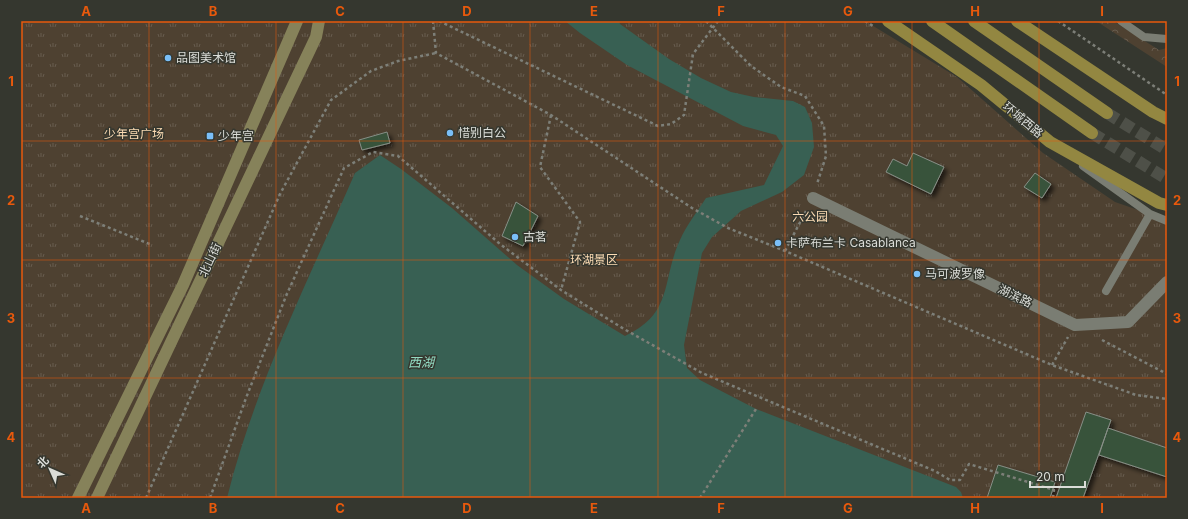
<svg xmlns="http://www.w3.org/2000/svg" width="1188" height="519" viewBox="0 0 1188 519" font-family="Inter,'Noto Sans SC',sans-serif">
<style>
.forest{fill:url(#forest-crowns)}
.park{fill:url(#park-tufts)}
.water{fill:#386053}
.building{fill:#38523a;stroke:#878f87;filter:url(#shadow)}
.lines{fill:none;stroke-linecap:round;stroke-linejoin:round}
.primary-tunnel{stroke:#4e5048;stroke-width:12;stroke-dasharray:12 6;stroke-linecap:butt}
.path{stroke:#7d7f78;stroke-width:2.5;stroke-dasharray:3 3;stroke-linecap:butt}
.lane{stroke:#7a7d73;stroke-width:8}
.street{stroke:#7a7d73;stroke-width:12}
.secondary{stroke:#86825a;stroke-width:12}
.primary{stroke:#938741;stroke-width:12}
.grid{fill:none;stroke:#e8590c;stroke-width:1;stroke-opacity:0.55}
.poi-dot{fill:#7abff8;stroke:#35372f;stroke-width:1.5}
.labels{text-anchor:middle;stroke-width:3;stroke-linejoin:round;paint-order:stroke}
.poi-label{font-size:12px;fill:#dbddd8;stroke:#35372f;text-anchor:start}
.street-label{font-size:12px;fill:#dbddd8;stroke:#35372f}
.park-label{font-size:12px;fill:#fcdbb3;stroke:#35372f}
.water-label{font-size:13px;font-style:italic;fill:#92dac2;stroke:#35372f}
.neatline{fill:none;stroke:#e8590c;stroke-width:1.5}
.grid-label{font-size:13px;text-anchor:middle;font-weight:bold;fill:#e8590c}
</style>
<defs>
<pattern id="forest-crowns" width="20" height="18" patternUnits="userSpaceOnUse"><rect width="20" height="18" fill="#4e4131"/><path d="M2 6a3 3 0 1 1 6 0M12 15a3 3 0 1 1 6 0" fill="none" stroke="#675c4e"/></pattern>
<pattern id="park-tufts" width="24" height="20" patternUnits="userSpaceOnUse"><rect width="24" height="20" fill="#4e4131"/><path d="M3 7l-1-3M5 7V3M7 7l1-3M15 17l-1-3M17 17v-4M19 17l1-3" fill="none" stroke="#675c4e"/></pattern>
<filter id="shadow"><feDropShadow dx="3.5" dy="3.5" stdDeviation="2" flood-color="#0009"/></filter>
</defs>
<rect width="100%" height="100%" fill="#35372f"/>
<path class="forest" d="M1096 21H1113L1159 50 1167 48V67Z"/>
<path class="park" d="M21 21H865L957 77 1043 153 1115 202 1167 220V498H21Z"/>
<path class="water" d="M565 21H619L620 24 669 59 701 78 731 92 754 97 793 101 805 107 812 123 814 147 804 175 782 192 741 211 712 237 702 253 684 345 687 368 700 380 756 409 956 487 961 492 963 498H227C255 385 309 279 355 173L380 155 401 169 452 208 517 265 564 299 625 336C674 313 661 281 680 240 686 226 697 212 706 198L764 185 783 146 776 135 743 126 627 65 580 33Z"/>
<path class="building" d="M387 132 390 143 362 150 359 140Z
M913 153 944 167 931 194 886 172 893 159 907 166Z
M1035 173 1051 184 1042 198 1024 187Z
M516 202 538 216 523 246 502 236Z
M1086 412 1111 420 1083 498H1056Z
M1108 428 1167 448V477L1099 455Z
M998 465 1055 482 1050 498H1051H987Z"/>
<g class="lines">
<path class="primary-tunnel" d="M1107 113 1167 150
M1092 133 1167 179"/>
<path class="path" d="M433 21 436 53 551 115 692 208 728 228 785 251 1052 365 1136 395 1167 399
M439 21 658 126 671 124 684 115 693 54 718 21
M706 21 751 66 781 87 805 96 824 126 826 156 817 184
M865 21 873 26
M1058 21 1167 95
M551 115 540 167 580 222 561 290
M80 216 152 245
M785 251 806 211
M1102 340 1167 374
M1052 365 1068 337
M146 498 280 194 331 100 371 71 398 61 436 53
M210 498 246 398 286 296 344 168 373 152 398 156 500 244 561 290 624 329 702 373 935 471 950 480H960L969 464 1054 490 1053 498
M700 498 756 409"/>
<path class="lane" d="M1121 21 1144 37 1167 39
M1083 166 1150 214 1167 221
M1106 291 1150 214"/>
<path class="street" d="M813 198 1075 325 1128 322 1167 282"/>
<path class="secondary" d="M78 498 183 285 297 21
M97 498 316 37 319 21"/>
<path class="primary" d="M888 21 981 85 1050 142 1159 203 1167 205
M932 21 1092 133
M974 21 1107 113
M1017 21 1153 112 1167 119"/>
</g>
<path class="grid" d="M149 21V498M276 21V498M403 21V498M530 21V498M658 21V498M785 21V498M912 21V498M1039 21V498M21 141H1167M21 260H1167M21 378H1167"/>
<g class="poi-dot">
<circle cx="168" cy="58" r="4"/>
<circle cx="450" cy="133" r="4"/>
<rect x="206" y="132" width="8" height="8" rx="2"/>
<circle cx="515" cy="237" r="4"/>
<circle cx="778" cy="243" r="4"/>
<circle cx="917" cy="274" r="4"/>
</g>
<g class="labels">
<g class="poi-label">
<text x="176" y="62">品图美术馆</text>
<text x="458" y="137">惜别白公</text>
<text x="218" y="140">少年宫</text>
<text x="523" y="241">古茗</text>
<text x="786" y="247">卡萨布兰卡 Casablanca</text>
<text x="925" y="278">马可波罗像</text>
</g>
<g class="street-label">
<text transform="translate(1023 120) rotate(40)" y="4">环城西路</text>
<text transform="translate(210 260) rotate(-65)" y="4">北山街</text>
<text transform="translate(1015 296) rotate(26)" y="4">湖滨路</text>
</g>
<g class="park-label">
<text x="134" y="138">少年宫广场</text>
<text x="810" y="221">六公园</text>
<text x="594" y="264">环湖景区</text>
</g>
<g class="water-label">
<text x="421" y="367">西湖</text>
</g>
</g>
<rect width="1188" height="519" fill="none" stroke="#35372f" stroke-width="44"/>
<g transform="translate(50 469) rotate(315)" stroke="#35372f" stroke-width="3" paint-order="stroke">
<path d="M0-3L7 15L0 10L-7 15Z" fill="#dbddd8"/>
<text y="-6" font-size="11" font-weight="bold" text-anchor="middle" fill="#dbddd8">北</text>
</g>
<path d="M1030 481v6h55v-6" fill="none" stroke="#dbddd8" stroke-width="2"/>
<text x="1036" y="481" font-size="12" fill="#dbddd8" stroke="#35372f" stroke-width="3" paint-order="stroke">20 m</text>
<rect x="22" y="22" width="1144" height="475" class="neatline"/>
<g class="grid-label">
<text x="86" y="16">A</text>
<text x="213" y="16">B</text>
<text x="340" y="16">C</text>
<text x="467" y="16">D</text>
<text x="594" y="16">E</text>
<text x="721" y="16">F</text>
<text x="848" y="16">G</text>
<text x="975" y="16">H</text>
<text x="1102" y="16">I</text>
<text x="11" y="86">1</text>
<text x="1177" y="86">1</text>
<text x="11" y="205">2</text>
<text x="1177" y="205">2</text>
<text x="11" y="323">3</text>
<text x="1177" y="323">3</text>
<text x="11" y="442">4</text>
<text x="1177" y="442">4</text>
<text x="86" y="513">A</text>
<text x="213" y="513">B</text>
<text x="340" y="513">C</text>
<text x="467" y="513">D</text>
<text x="594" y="513">E</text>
<text x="721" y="513">F</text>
<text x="848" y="513">G</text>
<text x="975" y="513">H</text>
<text x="1102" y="513">I</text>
</g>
</svg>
